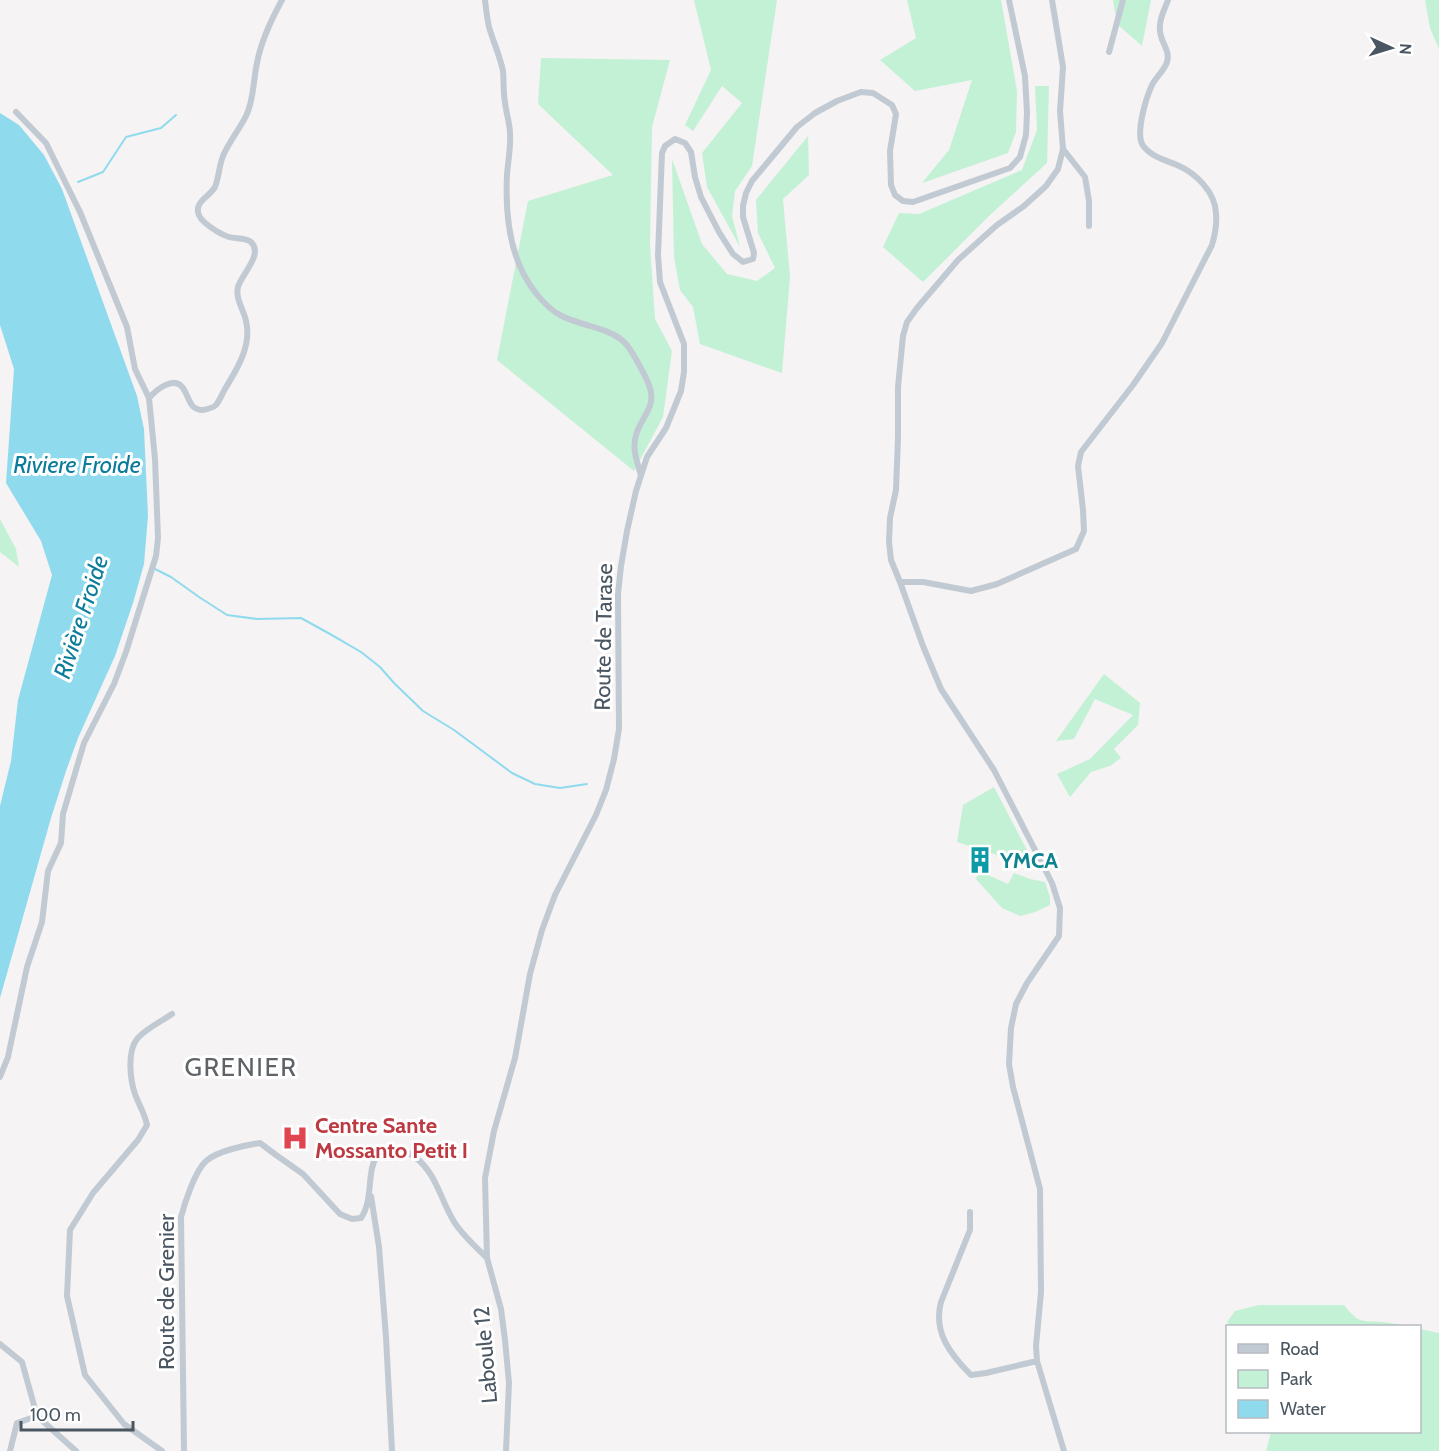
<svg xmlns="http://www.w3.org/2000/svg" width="1439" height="1451" viewBox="0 0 1439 1451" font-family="Cabin,sans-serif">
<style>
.green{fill:#c3f1d5}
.water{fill:#90daee}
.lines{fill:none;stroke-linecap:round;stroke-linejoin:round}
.stream{stroke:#90daee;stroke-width:2}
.street{stroke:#c1cad2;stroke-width:6}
.labels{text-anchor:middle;stroke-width:6;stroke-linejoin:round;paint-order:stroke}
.street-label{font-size:22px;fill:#4a5661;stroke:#fff}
.culture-label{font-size:22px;font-weight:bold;fill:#0d838f;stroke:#fff;text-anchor:start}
.health-label{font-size:22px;font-weight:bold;fill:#be3a42;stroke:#fff;text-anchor:start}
.water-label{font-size:24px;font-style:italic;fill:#0c7c9b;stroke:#fff}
.quarter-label{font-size:26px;letter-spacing:1.5px;fill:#5f6368;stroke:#fff}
</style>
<rect width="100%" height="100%" fill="#f5f3f3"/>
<path class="green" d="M694 0H777L752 166 735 191 732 216 740 247 707 187 702 153 742 103 722 86 693 131 685 125 711 70Z
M907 0H1001L1017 91 1016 132 1008 153 922 183 949 150 972 80 915 91 880 60 916 38Z
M1113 0H1151L1142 46 1117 24Z
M1425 0H1439V49L1430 28Z
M541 58 670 60 652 127 650 245 655 319 672 351 663 417 634 471 497 360 528 201 613 175 538 104Z
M1035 86H1049L1047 163 990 215 923 282 883 247 899 213 919 214 1022 170 1037 130Z
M808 136 809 175 783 199 790 277 782 373 700 344 693 307 680 290 674 257 672 159 702 244 727 274 757 281 775 268 758 233 756 200Z
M0 519 16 549 19 567 0 552Z
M1104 674 1140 703 1138 725 1114 749 1121 758 1110 766 1091 772 1070 797 1057 774 1090 759 1133 715 1095 699 1074 739 1056 741Z
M994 787 1030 856 1018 862 957 842 963 805Z
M979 871 1008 884 1014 873 1030 879 1045 882 1050 897V905L1035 912 1020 916 1002 908 976 879Z
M1259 1305H1344C1360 1325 1361 1320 1383 1322 1392 1323 1400 1325 1409 1326H1230L1227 1322 1235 1311Z
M1420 1329 1439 1333V1451H1266L1271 1432H1420Z"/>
<path class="water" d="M0 113 19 125 44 155 62 189 137 396 144 429 148 516 144 564 133 603 115 656 78 738 66 771 51 818 0 998V806L11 761 18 700 52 575 41 541 6 483 14 369 0 325Z"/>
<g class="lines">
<path class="stream" d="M78 182 103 172 126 137 161 128 176 115
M155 569 171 577 199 597 227 615 257 619 301 618 330 634 361 652 380 667 394 683 423 711 454 730 512 773 535 784 560 788 587 784"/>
<path class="street" d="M485 0C486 9 487 18 489 27 493 41 500 56 503 71 504 81 503 92 505 102 506 113 510 123 510 134 511 147 508 161 507 175 505 215 509 259 535 292 542 301 551 311 562 316 581 326 608 327 624 342 631 348 646 377 649 385 657 406 643 415 637 432 631 447 637 461 641 476
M1052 0 1063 67 1060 111 1063 149 1058 169 1046 186 1024 206 997 225 958 260 917 308 907 322 903 336 898 387V438L896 490 890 518 889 542 891 560 900 582 923 646 941 689 994 770 1052 883 1060 908 1059 936 1027 983 1016 1004 1011 1028 1009 1064 1013 1087 1040 1189 1041 1292 1036 1346 1037 1361 1064 1451
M1109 52 1123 0
M1063 149 1085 177 1089 201V226
M149 398C156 390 174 375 183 388 190 398 189 410 203 410 208 409 213 408 216 405 220 400 222 394 225 389 237 369 252 346 246 321 244 310 235 299 238 287 241 275 264 254 251 242 245 237 235 239 229 237 220 234 199 222 198 212 196 201 210 196 215 187 219 177 219 166 223 156 229 142 239 130 246 116 254 100 253 81 257 63 261 41 271 20 282 0
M900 582H923L971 591 997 584 1076 549 1084 531 1083 510 1078 466 1081 452 1133 385 1162 343 1212 245C1215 235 1217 224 1216 213 1215 192 1196 173 1177 165 1165 160 1149 156 1142 144 1136 131 1146 98 1152 85 1156 77 1164 71 1167 62 1170 51 1163 45 1161 36 1157 23 1164 11 1168 0
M0 1077 8 1057 27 967 42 922 48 871 61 843 63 814 84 743 114 684 126 652 156 556 158 538 155 459 149 398 135 369 127 327 80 212 46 143 16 112
M371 1196 379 1247 386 1337 392 1451
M970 1212V1230L941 1302C933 1332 950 1354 971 1375L986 1373 1037 1361
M0 1344 22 1362 37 1416 76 1451
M10 1451 17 1423 37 1416
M162 1451 124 1424 85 1375 67 1296 70 1230 93 1193 138 1140 147 1125C145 1114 139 1105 135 1094 130 1079 127 1052 137 1039 144 1030 162 1021 172 1014
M184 1451 181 1217C185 1202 195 1171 206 1161 217 1151 246 1145 260 1143L276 1155 303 1174 340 1214 352 1219 361 1218C374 1199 366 1172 377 1156 381 1151 387 1149 394 1149 402 1149 409 1153 415 1157 436 1173 440 1198 453 1220 461 1234 475 1246 487 1258
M506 1451 509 1383 505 1340 501 1309 487 1258 485 1178 494 1131 515 1058 530 974 542 930 555 895 596 815 606 790 614 759 619 729 618 594 621 566 627 531 636 491 647 457 666 428 681 391 684 372V344L660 282 658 255 662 153 665 146 675 139 685 143 691 152 695 177 701 197 719 232 733 254 743 262 753 259 754 253 743 217V206L746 193 752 181 797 127 815 113 837 101 861 92 873 93 892 105 896 114 890 151 891 185 895 195 903 201 913 202 1010 168 1020 157 1026 135 1027 113 1025 76 1009 0"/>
</g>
<defs>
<symbol id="building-bare" viewBox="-9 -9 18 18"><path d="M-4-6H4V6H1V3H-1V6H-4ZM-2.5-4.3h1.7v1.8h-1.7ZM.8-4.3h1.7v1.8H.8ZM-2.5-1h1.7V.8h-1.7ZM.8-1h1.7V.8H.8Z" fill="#0f9aa8" stroke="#fff" stroke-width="2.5" paint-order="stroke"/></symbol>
<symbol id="hospital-bare" viewBox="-9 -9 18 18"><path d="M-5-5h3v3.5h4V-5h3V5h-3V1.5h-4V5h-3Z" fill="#e0444e" stroke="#fff" stroke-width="2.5" paint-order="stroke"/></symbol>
</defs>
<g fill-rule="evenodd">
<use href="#building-bare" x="961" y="841" width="38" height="38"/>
<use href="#hospital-bare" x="276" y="1119" width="38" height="38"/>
</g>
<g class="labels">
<g class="street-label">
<text transform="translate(603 637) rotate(-89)" y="8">Route de Tarase</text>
<text transform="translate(166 1292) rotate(-90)" y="8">Route de Grenier</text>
<text transform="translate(485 1355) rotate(-95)" y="8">Laboule 12</text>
</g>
<g class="culture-label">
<text x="1000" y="868">YMCA</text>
</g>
<g class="health-label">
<text x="315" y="1133">Centre Sante<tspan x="315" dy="25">Mossanto Petit I</tspan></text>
</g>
<g class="water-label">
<text x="77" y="473">Riviere Froide</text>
<text transform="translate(81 617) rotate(-72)" y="8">Rivière Froide</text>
</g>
<g class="quarter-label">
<text x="241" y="1076">GRENIER</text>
</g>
</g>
<rect x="1226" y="1325" width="195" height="108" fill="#ffffff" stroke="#b7bbc0" stroke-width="1.5"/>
<rect x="1238" y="1344" width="30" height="9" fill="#c1cad2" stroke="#b7bbc0" stroke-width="1.5"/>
<text x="1280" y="1355" font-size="18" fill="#4a5661">Road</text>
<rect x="1238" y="1370" width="30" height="18" fill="#c3f1d5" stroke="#b7bbc0" stroke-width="1.5"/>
<text x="1280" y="1385" font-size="18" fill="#4a5661">Park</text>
<rect x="1238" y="1400" width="30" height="18" fill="#90daee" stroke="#b7bbc0" stroke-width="1.5"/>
<text x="1280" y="1415" font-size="18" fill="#4a5661">Water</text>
<g transform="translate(1391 48) rotate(94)" stroke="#ffffff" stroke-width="4.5" paint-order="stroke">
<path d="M0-4.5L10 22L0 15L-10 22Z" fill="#4a5661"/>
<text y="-9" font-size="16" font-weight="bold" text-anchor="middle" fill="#4a5661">N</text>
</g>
<path d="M21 1421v9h112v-9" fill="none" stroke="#4a5661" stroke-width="3"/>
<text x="30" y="1421" font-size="18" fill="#4a5661" stroke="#ffffff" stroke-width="4.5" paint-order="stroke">100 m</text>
</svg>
